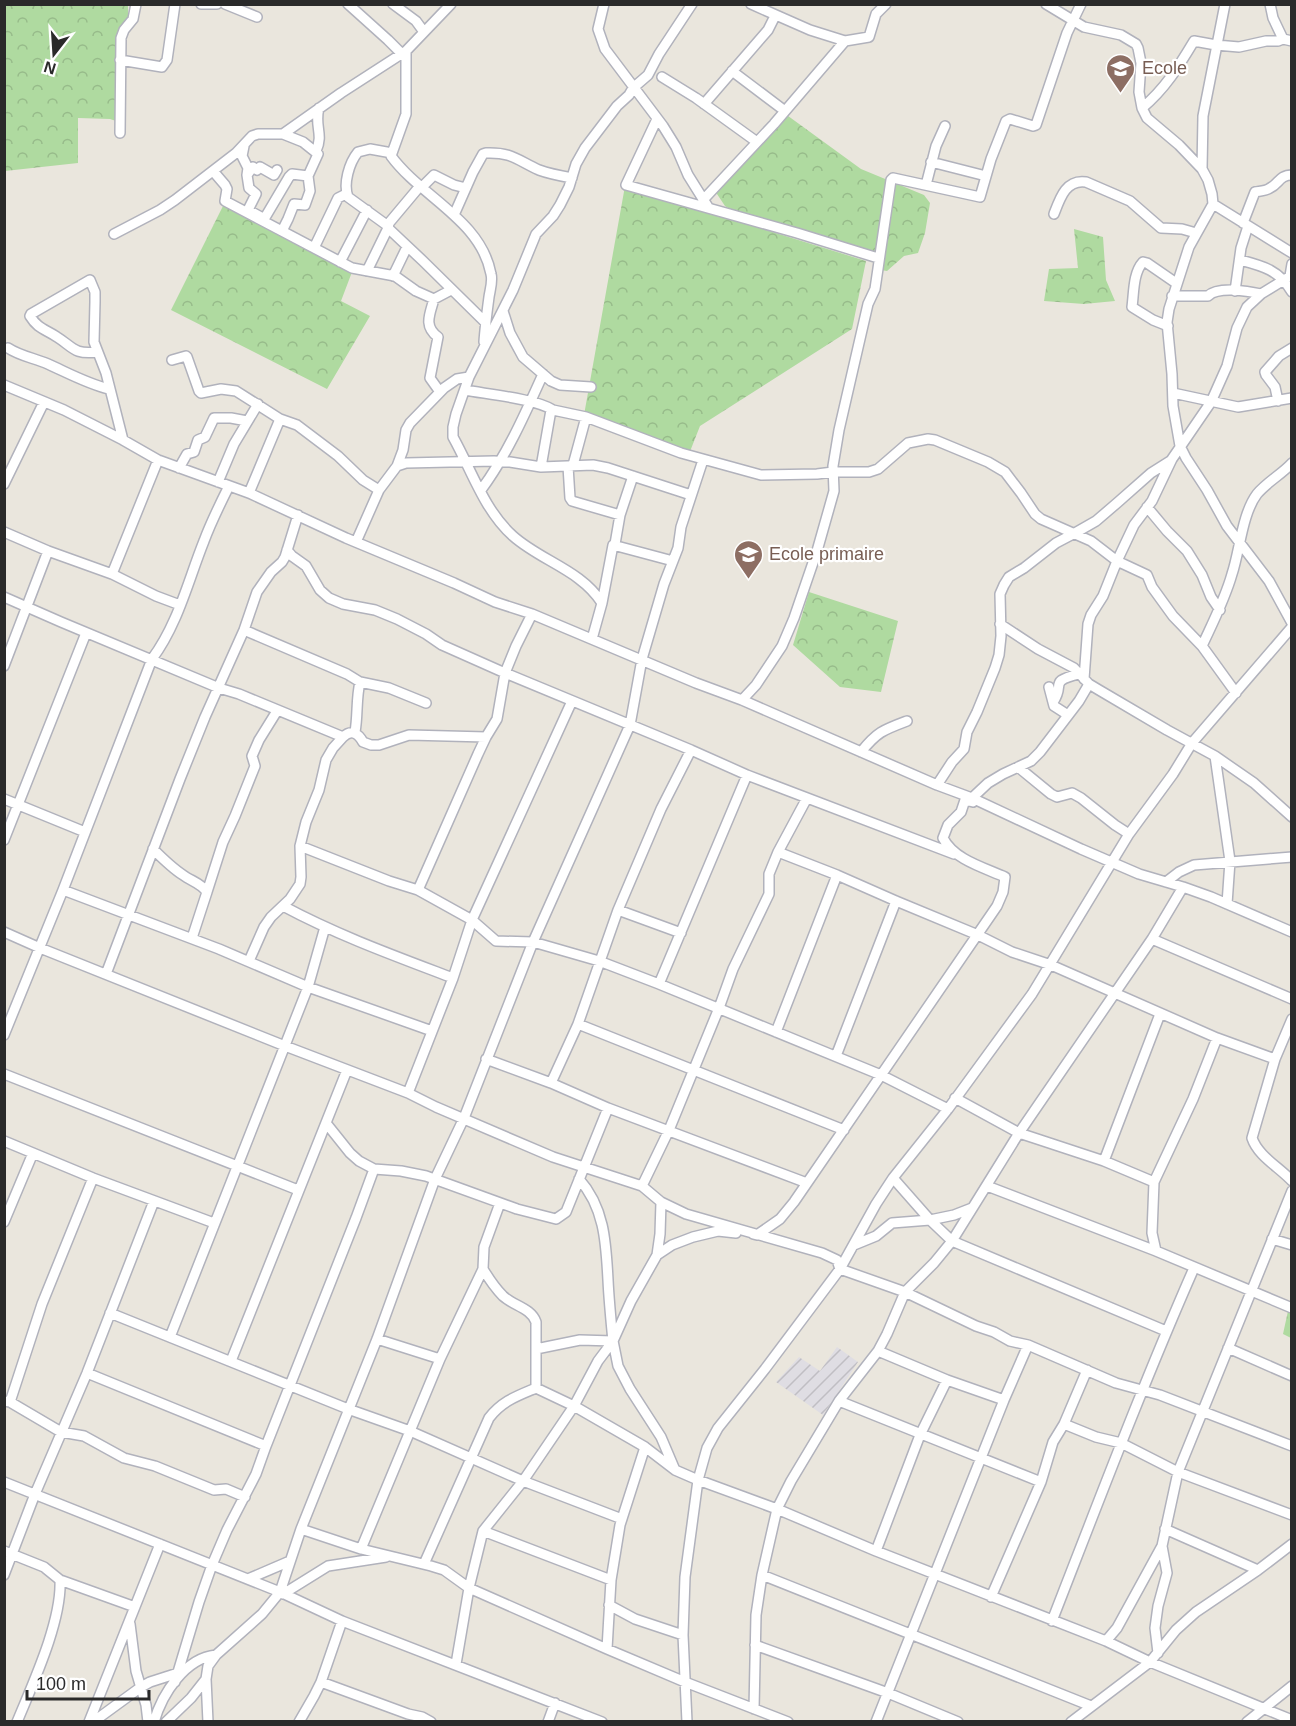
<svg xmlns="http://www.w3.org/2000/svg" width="1296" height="1726" viewBox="0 0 1296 1726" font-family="Arial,sans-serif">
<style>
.industrial{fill:url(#industrial-furrows)}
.forest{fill:url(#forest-crowns)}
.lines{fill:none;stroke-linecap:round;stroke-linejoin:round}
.minor-casing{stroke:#b1b2bc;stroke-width:12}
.minor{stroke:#fff;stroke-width:9}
.labels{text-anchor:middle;stroke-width:4.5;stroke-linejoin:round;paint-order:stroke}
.education-label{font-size:18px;fill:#785e54;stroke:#fff;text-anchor:start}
</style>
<defs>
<pattern id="industrial-furrows" width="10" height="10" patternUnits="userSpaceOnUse" patternTransform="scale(1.5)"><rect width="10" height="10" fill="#dfdde3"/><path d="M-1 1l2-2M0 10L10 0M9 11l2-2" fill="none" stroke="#c0bec3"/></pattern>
<pattern id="forest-crowns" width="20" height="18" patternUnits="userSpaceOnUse" patternTransform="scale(1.5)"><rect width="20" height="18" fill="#afdaa0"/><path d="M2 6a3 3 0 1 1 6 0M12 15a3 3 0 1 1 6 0" fill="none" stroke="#97bb8a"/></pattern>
</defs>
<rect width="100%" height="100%" fill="#eae6dd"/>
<path class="industrial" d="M837 1347 858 1362 823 1415 776 1382 799 1357 820 1371Z"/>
<path class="forest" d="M4 5H128V22L122 40 121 118 116 121 110 119 78 118V163L5 171Z
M784 113 861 169 924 195 930 203 925 233 918 253 904 256 887 271 875 269 873 263 875 254 736 213 725 206 715 191Z
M625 186 866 261 852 329 700 426 689 454 584 415Z
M225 202 352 272 341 301 370 316 327 389 171 310Z
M1074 229 1103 237 1106 280 1115 301 1084 304 1044 301 1049 269 1078 268Z
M809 592 898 621 881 692 840 687 793 645Z
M1288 1311 1291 1313V1338L1283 1334Z"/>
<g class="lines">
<defs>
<path id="minor" d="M201 4H217
M225 4 257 17
M348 4 388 40 402 54
M393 4 416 21 424 32
M604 4 598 29 605 49 663 126 676 147 688 175 708 207
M751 4 810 30 845 41 869 37 876 14 886 4
M1046 4 1084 27 1121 35 1136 44 1138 48 1141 63 1139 92 1142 108 1147 118 1179 145 1202 169 1208 180 1212 194 1213 204 1189 247 1169 309 1167 322 1172 374 1173 406 1180 446 1186 458 1207 490 1227 526 1269 581 1292 623
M1270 4 1273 18 1283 39
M406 51V114L391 156C421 197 481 220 491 274 493 281 490 290 489 297 487 312 485 327 484 342
M120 60 162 67 167 60 175 4
M732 71 785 111
M662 77 696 98 757 142
M704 104 768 30 775 16
M1142 108C1165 89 1179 66 1194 41L1216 45 1239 47 1266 41H1278L1283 39 1292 41
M657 119 626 185 797 233 878 258
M120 133 121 38 124 30 133 19 136 4
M244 146 242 156 248 168 247 175
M316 151C324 134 314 126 319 108
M931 162 986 176
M1202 169 1203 116 1225 4
M277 170 274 175 260 167 257 170 253 167 247 175 249 188 256 194 248 210 261 217 263 221 289 177 292 174 308 176
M213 171 225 185 227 189 225 201 352 268 395 276 416 291 434 299 451 290
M926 185 936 146 945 126
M420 186 389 223 388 228 423 261 486 323
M422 187 434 175 454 185 466 188
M703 200 774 124 845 41
M1213 204 1292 253
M1054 214C1060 198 1066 179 1086 182L1130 201 1161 228 1182 229 1196 233
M454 215 473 172 483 154 486 153C512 152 517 160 539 170 550 174 561 176 572 178
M1243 223 1255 192C1260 191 1266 191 1270 188 1279 184 1279 175 1292 175
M388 226 348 197C343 184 349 163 358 152L370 149 392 153
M282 231 288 219 294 204 305 205 310 191 308 176 318 154 303 142 283 134
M114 234 160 210 175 200 236 153 252 136 258 134H283L341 93 406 51 451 4
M314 248 338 198 346 194
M1240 260C1263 266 1279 270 1292 292
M340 262 367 210
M367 271 388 228
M393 276 407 247
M1290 276 1292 264
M1235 291 1241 248 1248 226
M1172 296H1208C1218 286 1248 291 1261 294
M434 299C430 314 423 326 438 337L430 378 440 392
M503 311 510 333 523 357 551 381 560 385 591 387
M1168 326 1153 320 1132 307C1134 292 1133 273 1143 262L1147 263 1176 283
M8 348C20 356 34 358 48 364 68 373 88 384 109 389
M97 352C74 355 73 347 57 337 45 329 38 329 30 316L31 314 90 280 95 292V302L94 342 106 373 123 440
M172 360 186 356 187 357 199 391 201 393 221 389 236 391 280 419 297 425 338 456 363 480 379 490
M4 385 64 410 123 440 158 460 249 493 346 538 454 583 495 602 532 614 696 683 742 700 937 785 972 798 1081 849 1139 874 1183 887 1211 897 1292 932
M465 390C486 394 537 399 553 410L586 417 681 453 761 475 817 474 833 472H869L878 469 908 443 928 439 935 440 988 462 1005 472 1021 493 1035 514 1041 519 1091 541 1117 561 1147 575 1152 587 1173 616 1202 646 1236 693
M1173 393 1238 407 1292 398
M1278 401 1275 387 1266 375 1265 372 1279 356 1292 348
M573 465 586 417
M397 466 403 450 406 430 410 423 444 388 457 379 469 377
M568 466 570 498 572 501 620 515
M541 467 551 410
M179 468 187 454 194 452 198 440 205 437 214 418H231L247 421
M218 482 234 444 258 404
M4 484 44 402
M481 490C507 455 525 414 543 374
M249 493 280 419
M1147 507 1167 531 1187 551 1202 575 1211 597 1220 610
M4 532 48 551 112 574 156 596 180 605
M356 542 379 490 397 466 406 463 494 461 510 462 541 467 593 465 608 468 691 495
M615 544 620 515 633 476
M287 550 292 556 306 566 320 590 329 598 343 604 375 610 397 619 426 634 442 645 505 673 691 750 747 775 954 854
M112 574 158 460
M4 597 61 622 219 688 239 694 343 737C351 729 358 733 363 742L371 745H379L409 735 486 737
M602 603 613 545 673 561
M1000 624 1038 649 1074 668 1089 684 1099 690 1167 730 1215 756 1254 783 1292 817
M244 630 347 674 360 682 389 688 426 703
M592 639 602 603C581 570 541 561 513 536 484 510 472 471 453 437V427L456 414 469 377 513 290 536 234 553 216 560 205 569 187 576 164 585 148 617 106 629 95 633 88 648 75 659 54 692 4
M1202 646C1213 622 1225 599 1232 574 1240 550 1242 514 1257 494 1267 482 1282 474 1292 463
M4 666 48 551
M1084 679 1088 624 1091 615 1103 596 1117 561 1134 525 1152 501 1172 459 1211 402 1227 366 1237 328 1247 307 1261 294 1292 275
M1049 687 1054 706 1068 715
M742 700 756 685 782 646 794 618 817 551 834 491 833 466 839 430 868 304 875 289 891 180 893 178 980 197 991 159 1006 121 1010 119 1033 126 1036 125 1067 33 1081 4
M1053 702C1066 684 1047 682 1079 674
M355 732C358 715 356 699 360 682
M861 752C877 732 883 730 907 721
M1215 756 1230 861 1227 904
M1018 767 1051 794 1057 797 1072 793 1081 798 1115 825 1129 834
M747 775 659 984 881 1075 948 1109
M937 785 952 762 964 749 967 732 977 712 995 668 999 655 1001 636 1000 594 1004 585 1009 577 1024 568 1056 543 1075 533 1096 521 1117 503 1151 473 1170 461
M972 798 988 783 1003 774 1031 761 1040 752 1079 701 1089 684
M4 799 85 832
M4 840 86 633
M300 846 389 881 418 890 472 920 496 941 533 942 599 961 659 984
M153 849C162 858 172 868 183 875 191 881 201 883 207 892L192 938
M778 852 837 875 896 901 978 935 1012 952 1051 965 1217 1038 1275 1059
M1166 882 1179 872 1194 865 1292 857
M63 890 219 949 308 987 432 1031
M418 890 478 754 486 737 497 719 505 673 516 646 532 614
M207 892 223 842 235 816 255 766 252 756 259 740 277 711
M283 906C337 935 395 956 453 978
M618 910 681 933
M4 932 40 948 285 1046 408 1093 436 1107 553 1157 642 1186 661 1202 686 1214 822 1253 837 1260 840 1269 905 1292 976 1326 994 1332 1010 1341 1028 1345 1116 1383 1160 1395 1292 1446
M1152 939 1292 999
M249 961 264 927 271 917 290 899 300 884 301 877 300 846 306 822 319 790 326 760 333 748 343 737
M106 974 180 779 205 717 244 630 257 592 271 572 282 562 285 557 298 515
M1292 1019 1275 1059 1252 1138C1258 1156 1279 1167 1292 1181
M578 1024 844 1130
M776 1032 837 875
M4 1035 63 890 152 659C178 624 188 581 204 541 211 522 220 504 229 486
M836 1056 896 901
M486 1059 551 1083 608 1108 807 1183
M4 1074 298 1190
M551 1083 578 1024 618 910 661 809 691 750
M408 1093 453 978 472 920 572 701
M955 1098 1019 1133 1104 1161 1154 1182
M326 1123 350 1153 359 1161 374 1169 401 1171 426 1176 517 1209 556 1219 566 1212 608 1108
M4 1141 93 1178 214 1223
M1104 1161 1160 1014
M893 1178 930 1220 954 1215 972 1208
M642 1186 669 1130 719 1008 733 969 769 894V874L778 852 807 798
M987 1186 1156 1251 1292 1308
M4 1222 33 1153
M753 1234 757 1235 780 1219 794 1202 997 906 1003 892 1005 877C985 868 954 860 943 838L948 825 961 812 965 800 973 802
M1272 1239 1292 1245
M854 1245 876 1236 892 1223 930 1220 952 1241 1166 1331
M1156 1251 1152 1233 1154 1182 1193 1099 1217 1038
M657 1255 660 1234 661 1202
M110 1313 348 1409 410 1431 523 1481 622 1519
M170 1337 308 987 325 927
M377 1339 440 1359
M1228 1348 1292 1376
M536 1349 580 1340 613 1341
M878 1351 947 1380 1004 1400
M231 1361 347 1070
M87 1373 266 1446
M536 1388 574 1406 645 1447 675 1470 698 1480 777 1509 876 1551 1106 1641 1150 1662 1292 1720
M4 1401 10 1402 61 1432 84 1436 124 1458 155 1466 214 1490 226 1489 245 1497
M839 1401 1041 1482
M10 1402 42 1304 93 1178
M1064 1424 1096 1437 1121 1443 1178 1472 1292 1515
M675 1470 661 1437 630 1389 618 1366 613 1341 631 1301 657 1255 672 1245 693 1237 718 1231 736 1233
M4 1482 280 1592 342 1621 602 1722
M301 1529 361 1549 431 1566 444 1570 469 1588 607 1649 685 1682 788 1722
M1165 1529 1258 1570
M483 1531 611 1580
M361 1549 440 1359 483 1269 484 1247 500 1203
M4 1551 44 1567 60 1580 135 1607
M876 1551 920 1435 947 1380
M424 1564 489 1418C502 1401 517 1396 536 1388V1322C531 1308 514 1306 503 1296 495 1288 489 1279 483 1269
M4 1575 35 1494 87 1373 154 1201
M762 1575 1091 1706
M248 1579 290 1561
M283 1594 328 1566 386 1557
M991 1597 1041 1482 1053 1442 1064 1424 1087 1370
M609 1605 635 1619 683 1635
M1052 1621C1098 1503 1143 1384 1194 1268
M130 1624 136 1671 146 1705 148 1722
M1106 1641 1117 1628 1162 1546 1178 1472 1292 1191
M755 1645 888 1693 958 1722
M607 1649 611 1580 620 1525 645 1447
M1158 1653 1155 1628 1158 1606 1167 1573 1162 1546
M456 1664 469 1588 483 1531 523 1481 574 1406 598 1361 613 1341C611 1321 609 1301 608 1280 606 1244 605 1208 579 1179
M175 1682 199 1602 212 1565 227 1530 256 1474 266 1446 356 1218 374 1169
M321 1682 408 1714 422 1717 431 1722
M754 1709 756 1615 762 1575 777 1509 791 1481 839 1401 878 1351 887 1334 905 1292 934 1263 952 1241 1019 1133 1152 939 1183 887
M17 1722C33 1683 62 1621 60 1580
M89 1722 160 1544
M93 1722 141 1687 150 1682 178 1673
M154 1722C162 1694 185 1658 216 1655
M166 1722 191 1698 206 1679
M208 1722 206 1679 208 1666 216 1655 262 1614 280 1592 301 1529 377 1339 435 1179 464 1118 533 942 630 725 642 659 664 584 678 548 681 527 703 460
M299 1722 314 1696 321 1682 342 1621
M548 1722 555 1703
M687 1722 683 1635 685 1577 698 1480 707 1448 718 1428 765 1369 840 1269 876 1204 893 1178 948 1109 1032 994 1129 834 1173 774 1192 743 1292 627
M876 1722 1004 1400 1028 1345
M1071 1722 1150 1662 1176 1630 1196 1612 1258 1570 1292 1544
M1247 1722 1292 1686"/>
</defs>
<use href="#minor" class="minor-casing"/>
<use href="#minor" class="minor"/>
</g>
<defs>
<symbol id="school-pin" viewBox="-11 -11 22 30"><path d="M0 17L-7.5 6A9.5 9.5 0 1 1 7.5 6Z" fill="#8d6e63" stroke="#fff"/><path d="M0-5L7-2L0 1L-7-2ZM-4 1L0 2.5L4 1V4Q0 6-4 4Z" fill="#fff"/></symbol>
</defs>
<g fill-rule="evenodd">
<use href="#school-pin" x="1104" y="52" width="33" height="45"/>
<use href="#school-pin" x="732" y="538" width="33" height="45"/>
</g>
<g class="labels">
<g class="education-label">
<text x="1142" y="74">Ecole</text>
<text x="769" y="560">Ecole primaire</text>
</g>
</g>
<rect width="1296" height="1726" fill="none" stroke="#2a2a2a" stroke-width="12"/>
<g transform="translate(54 54) rotate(197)" stroke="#ffffff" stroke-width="4.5" paint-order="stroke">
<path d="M0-4.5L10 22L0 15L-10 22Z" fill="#2a2a2a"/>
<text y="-9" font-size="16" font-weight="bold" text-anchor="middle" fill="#2a2a2a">N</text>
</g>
<path d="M27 1690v9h122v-9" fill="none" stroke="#2a2a2a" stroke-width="3"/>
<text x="36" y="1690" font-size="18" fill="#2a2a2a" stroke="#ffffff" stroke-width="4.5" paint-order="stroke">100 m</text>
</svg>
